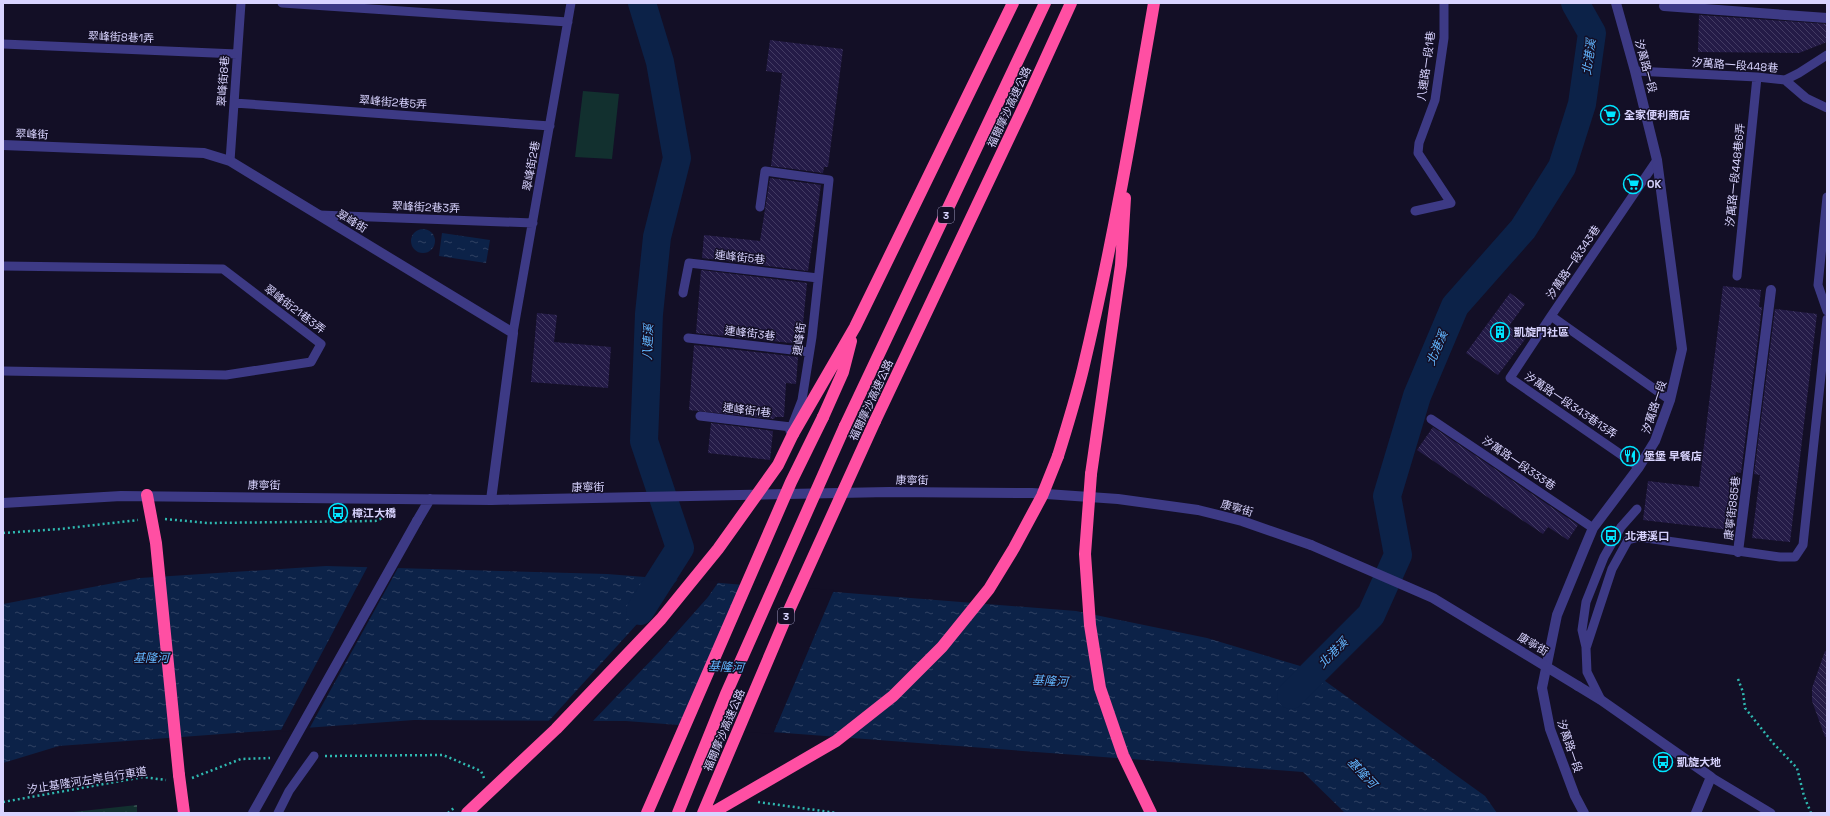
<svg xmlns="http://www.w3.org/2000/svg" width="1830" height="816" viewBox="0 0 1830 816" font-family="'Space Grotesk','Noto Sans TC',sans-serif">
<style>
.grass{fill:#12302f}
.forest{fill:url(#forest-firs)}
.water{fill:url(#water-ripples)}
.pier{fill:#130f26}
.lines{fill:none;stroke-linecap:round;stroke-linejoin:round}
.river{stroke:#0c2248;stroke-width:28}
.building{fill:url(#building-back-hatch)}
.path{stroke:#2fb8b0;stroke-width:2.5;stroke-dasharray:2 3;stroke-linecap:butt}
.service{stroke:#3d3a85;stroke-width:9}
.pedestrian{stroke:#3d3a85;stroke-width:10}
.minor{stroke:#3d3a85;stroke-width:10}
.tertiary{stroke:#3d3a85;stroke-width:10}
.motorway{stroke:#ff4fa3;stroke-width:12}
.tertiary-bridge{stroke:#3d3a85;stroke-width:10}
.motorway-bridge{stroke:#ff4fa3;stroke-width:12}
.labels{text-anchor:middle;stroke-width:3;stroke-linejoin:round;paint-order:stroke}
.shield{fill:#130f26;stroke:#9e99be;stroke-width:1}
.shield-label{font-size:10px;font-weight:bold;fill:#d9d4ff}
.street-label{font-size:11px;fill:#d9d4ff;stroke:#130f26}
.poi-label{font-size:11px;font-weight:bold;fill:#d9d4ff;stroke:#130f26;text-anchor:start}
.water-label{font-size:12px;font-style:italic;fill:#62b6ff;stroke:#130f26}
</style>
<defs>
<pattern id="forest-firs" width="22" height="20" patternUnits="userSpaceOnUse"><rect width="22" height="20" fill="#12302f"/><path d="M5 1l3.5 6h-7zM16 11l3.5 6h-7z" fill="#344d4e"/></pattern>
<pattern id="water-ripples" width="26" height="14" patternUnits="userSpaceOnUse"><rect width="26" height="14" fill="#0c2248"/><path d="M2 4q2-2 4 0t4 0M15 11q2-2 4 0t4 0" fill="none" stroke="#2f4163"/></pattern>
<pattern id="building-back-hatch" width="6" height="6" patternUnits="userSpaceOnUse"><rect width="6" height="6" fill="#241b47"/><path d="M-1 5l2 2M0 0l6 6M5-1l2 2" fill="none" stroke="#433b63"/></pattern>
</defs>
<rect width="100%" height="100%" fill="#130f26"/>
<path class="grass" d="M583 91 619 94 612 159 575 157Z"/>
<path class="forest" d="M137 805V813H64Z"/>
<path class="water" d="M411 241a12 12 0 1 1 24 0a12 12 0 1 1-24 0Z
M442 233 490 240 486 263 439 256Z
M326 566 607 574 1076 611 1207 638 1307 668 1485 796 1497 813H1345L1303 772 626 721 414 720 59 746 3 763V604L140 578Z"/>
<path class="pier" d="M368 566H399L309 729 280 732Z
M679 578 719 581 708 597 660 651 591 723H547Z
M753 584 834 590 773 734 689 728Z"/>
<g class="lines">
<path class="river" d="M640 611 680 548 644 441 649 314 657 237 677 158 660 62 642 3
M1291 695 1371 615 1398 555 1387 496 1417 396 1455 306 1523 229 1562 167 1582 104 1592 33 1575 3"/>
</g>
<path class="building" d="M1699 15 1827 24V42L1799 53 1698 52Z
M770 40 843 49 828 167H824L823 173 771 166 782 73 766 71Z
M770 178 821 185 808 271 702 258 704 235 760 241Z
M701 270 807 283 801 344 696 333Z
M1723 286 1761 290 1759 307H1762L1741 473 1736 472 1729 530 1643 520 1648 481 1699 487Z
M1510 293 1525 304 1509 326 1526 338 1498 375 1466 353Z
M1775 309 1817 314 1790 542 1752 538 1760 475 1754 474Z
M537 313 557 315 554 342 611 347 608 388 531 382Z
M694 345 798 357 796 384 786 383 784 417H775L774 419 689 410Z
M711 423 773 431 770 460 708 453Z
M1433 427 1578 525 1568 540 1548 527 1543 534 1417 450Z
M1825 651 1827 652V737H1825L1812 701V688Z"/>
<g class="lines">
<path class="path" d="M165 519 208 523 375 521 398 512
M3 533 60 529 138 520
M1738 679 1743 692 1745 708 1773 743 1797 768 1804 796 1811 813
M325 756 443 755 481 771 484 778
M192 778 241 759 270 758
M3 802 143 777 166 780
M758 802 837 813
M448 813 455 807"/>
<path class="service" d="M282 3 568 22
M3 44 237 54
M1635 71 1757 77 1785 80 1799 73 1827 55
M1785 80 1806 98 1827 108
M234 103 550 126
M1657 160 1551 316 1670 400
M230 161 241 3
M1827 197 1818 285 1827 311
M760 207 765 171 829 180 812 337 802 400 790 431
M1415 211 1451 203 1418 153 1419 143 1435 100 1444 38V3
M319 215 533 223
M3 266 223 269 321 344 311 362 226 375 3 371
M1737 276 1757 77
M683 293 689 263 818 278
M1551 316 1510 378 1639 467
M513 333 571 3
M688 338 809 352
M700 416 791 427
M1431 419 1593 528
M1586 647 1582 630 1586 602 1604 557 1621 527 1637 509
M1601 700 1587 672 1586 648 1612 569 1628 540 1639 537 1780 557H1795L1803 545 1827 319
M1711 777 1771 813
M278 813 289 791 314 756"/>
<path class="pedestrian" d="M1664 6 1827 18
M1738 552 1771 290"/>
<path class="minor" d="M3 145 204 153 230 161 513 333 491 500"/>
<path class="tertiary" d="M3 503 121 496 491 500 889 492 1032 493 1118 499 1198 510 1242 521 1311 545
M417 521 430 499
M1578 686 1601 700 1711 777 1696 813
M1584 813 1575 796 1550 729 1542 688 1557 615 1585 547 1593 528 1639 467 1655 441 1670 400 1682 349 1657 160 1635 71 1616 3"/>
<path class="motorway" d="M823 417 843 372 851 341
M875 421 1025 104 1071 3
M845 426 1045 3
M793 434 855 327 1013 3
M1058 456C1067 427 1076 398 1083 369 1112 248 1133 125 1154 3
M1091 474 1121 265 1125 198
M147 495 156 543 179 775"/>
<path class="tertiary-bridge" d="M1311 545 1433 598 1578 686
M253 813 417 521"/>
<path class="motorway-bridge" d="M1091 474 1085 554 1090 625 1100 688 1123 755 1151 813
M179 775 184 813
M467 813 556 729 661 619 718 549 778 465 793 434
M647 813 791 482 823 417
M678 813 726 694 845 426
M703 813 790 608 875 421
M712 813 836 741 893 696 942 647 989 589 1014 548 1042 496 1058 456"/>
</g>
<defs>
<symbol id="supermarket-ring" viewBox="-11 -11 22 22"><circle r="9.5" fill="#130f26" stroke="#00e5ff" stroke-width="1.5"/><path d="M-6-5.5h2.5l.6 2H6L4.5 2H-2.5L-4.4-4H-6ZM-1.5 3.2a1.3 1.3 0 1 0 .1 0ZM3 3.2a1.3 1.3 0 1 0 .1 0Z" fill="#00e5ff"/></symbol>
<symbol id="building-ring" viewBox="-11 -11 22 22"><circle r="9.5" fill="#130f26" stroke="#00e5ff" stroke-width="1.5"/><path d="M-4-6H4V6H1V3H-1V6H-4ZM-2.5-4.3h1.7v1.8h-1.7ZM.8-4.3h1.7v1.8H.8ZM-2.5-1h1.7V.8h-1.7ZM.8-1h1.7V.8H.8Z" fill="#00e5ff"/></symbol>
<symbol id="restaurant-ring" viewBox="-11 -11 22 22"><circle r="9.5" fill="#130f26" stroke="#00e5ff" stroke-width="1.5"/><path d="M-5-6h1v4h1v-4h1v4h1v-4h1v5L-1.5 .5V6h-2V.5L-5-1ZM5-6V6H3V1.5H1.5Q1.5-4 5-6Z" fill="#00e5ff"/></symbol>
<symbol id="bus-ring" viewBox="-11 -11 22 22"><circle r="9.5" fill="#130f26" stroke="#00e5ff" stroke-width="1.5"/><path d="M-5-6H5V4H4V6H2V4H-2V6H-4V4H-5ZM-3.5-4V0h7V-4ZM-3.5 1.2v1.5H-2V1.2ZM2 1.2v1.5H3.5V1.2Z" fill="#00e5ff"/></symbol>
</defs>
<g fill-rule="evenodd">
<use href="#supermarket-ring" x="1599" y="104" width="22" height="22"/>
<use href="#supermarket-ring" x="1622" y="173" width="22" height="22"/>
<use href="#building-ring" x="1489" y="321" width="22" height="22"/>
<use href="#restaurant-ring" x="1619" y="445" width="22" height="22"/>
<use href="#bus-ring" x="327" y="502" width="22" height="22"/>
<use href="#bus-ring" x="1600" y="525" width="22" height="22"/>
<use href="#bus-ring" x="1652" y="751" width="22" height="22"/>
</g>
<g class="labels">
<g class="shield">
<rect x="938" y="207" width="16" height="16" rx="3"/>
<rect x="778" y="608" width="16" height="16" rx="3"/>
</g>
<g class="shield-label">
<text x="946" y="219">3</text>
<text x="786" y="620">3</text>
</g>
<g class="street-label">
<text transform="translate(121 37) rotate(2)" y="4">翠峰街8巷1弄</text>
<text transform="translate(1735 65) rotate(4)" y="4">汐萬路一段448巷</text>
<text transform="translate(1426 66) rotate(-82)" y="4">八連路一段1巷</text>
<text transform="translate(1646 66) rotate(75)" y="4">汐萬路一段</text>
<text transform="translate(223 81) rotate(-86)" y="4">翠峰街8巷</text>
<text transform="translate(393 102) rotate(4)" y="4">翠峰街2巷5弄</text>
<text transform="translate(1009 107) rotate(-65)" y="4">福爾摩沙高速公路</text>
<text transform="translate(32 134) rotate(2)" y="4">翠峰街</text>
<text transform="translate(531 166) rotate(-80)" y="4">翠峰街2巷</text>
<text transform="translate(1735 175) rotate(-84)" y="4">汐萬路一段448巷6弄</text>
<text transform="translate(426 207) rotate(2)" y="4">翠峰街2巷3弄</text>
<text transform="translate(352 221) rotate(31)" y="4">翠峰街</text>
<text transform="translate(740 257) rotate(6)" y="4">連峰街5巷</text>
<text transform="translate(1573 262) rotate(-56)" y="4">汐萬路一段343巷</text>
<text transform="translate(295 309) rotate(37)" y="4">翠峰街21巷3弄</text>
<text transform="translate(750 333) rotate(7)" y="4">連峰街3巷</text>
<text transform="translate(799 339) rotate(-82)" y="4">連峰街</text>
<text transform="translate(871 400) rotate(-65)" y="4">福爾摩沙高速公路</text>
<text transform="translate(1571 405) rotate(34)" y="4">汐萬路一段343巷13弄</text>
<text transform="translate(1654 407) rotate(-72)" y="4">汐萬路一段</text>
<text transform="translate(747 410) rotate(7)" y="4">連峰街1巷</text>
<text transform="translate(1519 463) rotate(34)" y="4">汐萬路一段333巷</text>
<text transform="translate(912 480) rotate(1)" y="4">康寧街</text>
<text transform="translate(264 485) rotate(1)" y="4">康寧街</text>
<text transform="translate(588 487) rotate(-1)" y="4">康寧街</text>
<text transform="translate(1237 508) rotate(16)" y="4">康寧街</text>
<text transform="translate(1732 508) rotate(-83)" y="4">康寧街885巷</text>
<text transform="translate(1533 644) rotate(31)" y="4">康寧街</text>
<text transform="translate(724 730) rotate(-67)" y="4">福爾摩沙高速公路</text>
<text transform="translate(1570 746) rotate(71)" y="4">汐萬路一段</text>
<text transform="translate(87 780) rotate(-9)" y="4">汐止基隆河左岸自行車道</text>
</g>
<g class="poi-label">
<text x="1624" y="119">全家便利商店</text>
<text x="1647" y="188">OK</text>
<text x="1514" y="336">凱旋門社區</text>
<text x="1644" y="460">堡堡 早餐店</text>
<text x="352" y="517">樟江大橋</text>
<text x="1625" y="540">北港溪口</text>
<text x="1677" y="766">凱旋大地</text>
</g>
<g class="water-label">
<text transform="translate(1589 57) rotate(-82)" y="4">北港溪</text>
<text transform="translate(648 342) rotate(-88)" y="4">八連溪</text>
<text transform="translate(1437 348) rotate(-67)" y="4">北港溪</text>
<text transform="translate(1333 653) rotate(-45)" y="4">北港溪</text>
<text x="151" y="662">基隆河</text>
<text transform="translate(726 667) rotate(3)" y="4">基隆河</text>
<text transform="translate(1050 681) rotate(3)" y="4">基隆河</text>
<text transform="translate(1362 773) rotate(47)" y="4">基隆河</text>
</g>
</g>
<rect width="1830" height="816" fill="none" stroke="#d9d4ff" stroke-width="8"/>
</svg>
